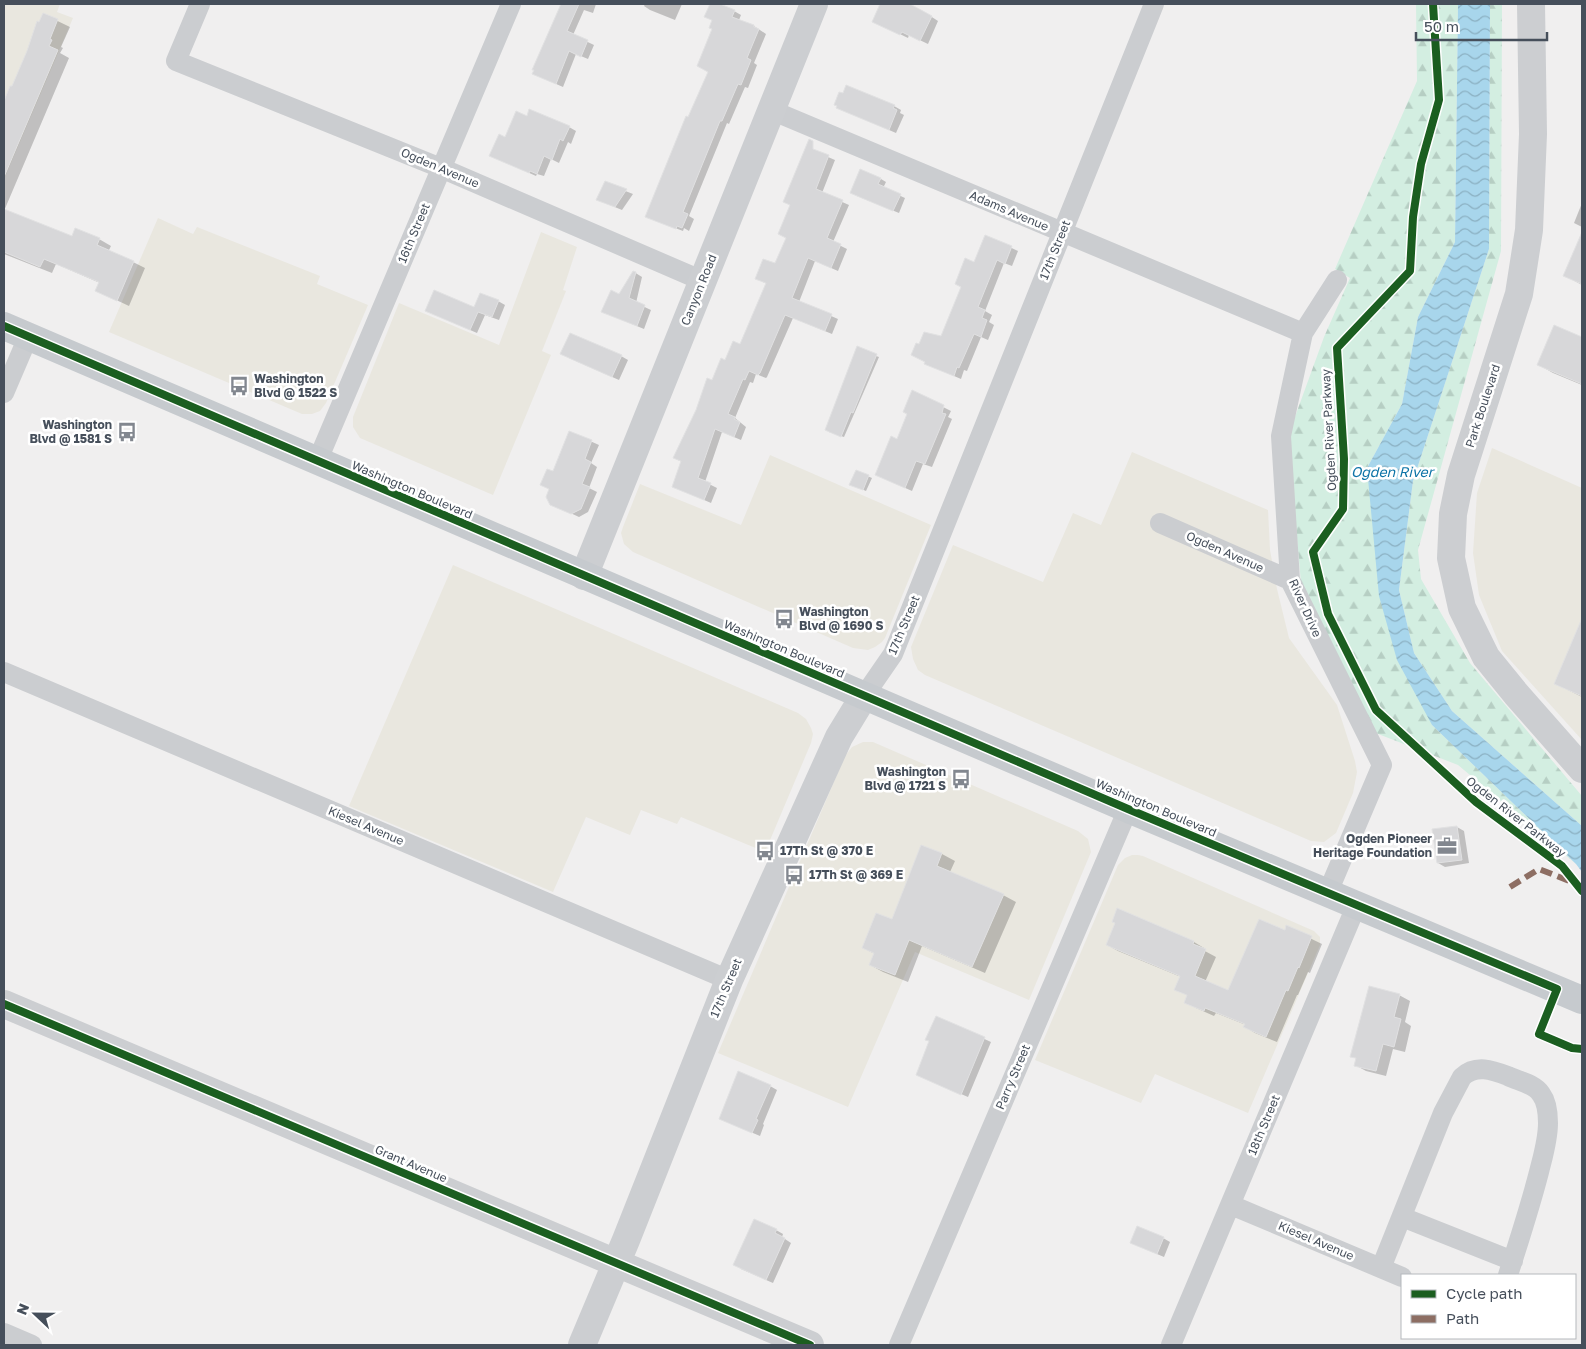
<svg xmlns="http://www.w3.org/2000/svg" width="1586" height="1349" viewBox="0 0 1586 1349" font-family="'Golos Text',sans-serif">
<style>
.commercial{fill:#e9e7df}
.forest{fill:url(#forest-firs)}
.water{fill:url(#water-waves)}
.shadow{fill:#0003}
.building{fill:#d7d7d9;stroke:#e1e1e2}
.lines{fill:none;stroke-linecap:round;stroke-linejoin:round}
.street{stroke:#cbcdd0;stroke-width:20}
.secondary{stroke:#ccced1;stroke-width:28}
.primary{stroke:#c6cace;stroke-width:28}
.quiet{stroke:#8d6e63;stroke-width:6;stroke-dasharray:12 6;stroke-linecap:butt}
.cycleway-casing{stroke:#fff;stroke-width:11}
.cycleway{stroke:#1b5e20;stroke-width:8}
.labels{text-anchor:middle;stroke-width:5;stroke-linejoin:round;paint-order:stroke}
.street-label{font-size:12px;fill:#464f5b;stroke:#fff}
.poi-label{font-size:12px;font-weight:bold;fill:#464f5b;stroke:#fff;text-anchor:start}
.water-label{font-size:14px;font-style:italic;fill:#0d74a7;stroke:#fff}
</style>
<defs>
<pattern id="forest-firs" width="22" height="20" patternUnits="userSpaceOnUse" patternTransform="scale(1.25)"><rect width="22" height="20" fill="#d3eee1"/><path d="M5 1l3.5 6h-7zM16 11l3.5 6h-7z" fill="#b6cec3"/></pattern>
<pattern id="water-waves" width="16" height="10" patternUnits="userSpaceOnUse" patternTransform="scale(1.25)"><rect width="16" height="10" fill="#a8d6ec"/><path d="M0 5q4-4 8 0t8 0" fill="none" stroke="#8bb0c2"/></pattern>
</defs>
<rect width="100%" height="100%" fill="#f0efef"/>
<path class="commercial" d="M4 4H60L57 12 73 18 4 179Z
M158 218 193 234 197 227 320 276 317 284 368 305 326 403 320 411 312 414H302L109 332Z
M541 232 577 247 563 290 566 291 542 351 551 355 493 495 360 438 353 427V417L399 303 499 345Z
M1492 448 1582 488V740L1502 651 1479 595 1473 553 1477 493Z
M1132 452 1268 510 1270 550 1277 589 1289 638 1337 705 1355 761 1357 772 1353 793 1336 833 1324 842 1311 841 925 675 918 670 913 659 911 647 953 545 1043 582 1073 513 1101 525Z
M770 455 931 525 885 638 882 642 875 647 868 650 853 648 633 552 624 544 621 533 623 527 640 484 741 525Z
M453 565 798 713 806 719 811 728 813 734 811 743 765 852 681 817 677 824 641 810 630 835 586 817 553 892 349 806Z
M863 742H873L1078 831 1088 839 1091 852 1029 1000 915 952 848 1107 718 1053 845 756 852 747Z
M1132 855H1138L1143 856 1314 931 1320 937V945L1248 1113 1155 1074 1141 1103 1035 1060 1118 865 1125 858Z"/>
<path class="forest" d="M1416 4H1458L1455 242 1418 317 1402 404 1367 468 1432 725 1576 864 1458 765 1373 732 1301 583 1288 436 1324 337 1350 278 1335 269 1417 81Z
M1490 4H1502L1501 251 1418 550 1421 579 1470 663 1582 796V826L1452 711 1414 653 1399 590 1413 481 1489 249Z"/>
<path class="water" d="M1458 4H1490L1489 249 1413 481 1399 590 1414 653 1452 711 1582 826V872L1576 864 1432 725 1397 660 1379 596 1367 468 1402 404 1418 317 1455 242Z"/>
<path class="shadow" d="M562 4H596L593 13 584 10 573 35 594 45 588 59 576 54 563 87 540 77 534 69Z
M645 4H682L675 20 650 10 644 6Z
M711 4H716L734 11 741 15 739 20 754 26 766 34 754 63 757 65 748 88 745 87 729 124 727 123 689 216 694 219 689 231 684 228 683 231 654 220 689 119 709 71 713 21 706 17Z
M882 4H906L921 10 938 21 928 44 909 35 908 38 873 21Z
M43 14 70 27 61 47 63 48 60 53 69 58 4 211 72 238 99 239 111 246 108 252 133 262 145 268 129 306 97 291 100 283 56 264 52 273 4 254V104L11 87 12 88Z
M894 106 901 110 900 113 904 115 896 133 838 108Z
M527 118 569 127 576 131 571 144 568 142 559 163 551 159 544 176 537 174 536 176 491 156 505 139Z
M807 148 835 160 822 193 849 205 833 242 847 249 838 271 815 261 799 302 838 319 832 334 793 318 767 377 766 378 756 374 753 383 750 382 735 418 746 427 741 440 722 432 705 482 717 488 711 503 674 487 682 462 674 458 712 382 726 362 741 346 767 284 757 279 776 265 787 238 791 205Z
M881 179 886 182 883 188 905 198 899 213 857 196Z
M605 183 633 194 622 210 605 203Z
M1582 203V227L1574 223Z
M1582 234V285L1565 276Z
M986 236 1018 251 1012 266 1004 263 985 311 992 315 989 322 994 325 988 340 981 337 967 371 964 370 961 379 926 364V362L920 346 942 337Z
M634 272 642 277 636 303 651 310 644 329 610 315Z
M498 301 505 305 499 320 485 315 477 333 433 314 475 308Z
M1555 327 1582 338V385L1553 373 1539 365Z
M621 356 628 360 619 380 569 358Z
M876 356 879 357 844 437 829 432Z
M913 392 951 411 948 417 952 419 932 467 923 464 912 491 883 478 908 414Z
M570 432 599 445 591 463 597 467 589 488 597 492 588 512 579 517 551 504 554 473Z
M856 471 872 478 866 491 854 486Z
M1582 621V697L1556 684Z
M1457 827 1464 831 1469 863 1445 867 1438 863Z
M921 846 942 854 955 861 950 872 1003 895 1016 902 985 973 922 946 908 982 883 972 870 965 875 954 863 948 892 921Z
M1118 910 1194 942 1204 948 1203 950 1216 957 1205 982 1229 992 1285 931 1287 927 1322 944 1310 973 1308 972 1298 995H1297L1277 1042 1255 1033 1245 1027 1246 1025 1216 1013 1214 1016 1196 1008 1186 1002 1188 996 1176 989 1181 977 1118 951 1107 945 1116 923Z
M1399 995 1410 1001 1405 1022 1411 1026 1405 1052 1393 1049 1386 1076 1366 1071 1355 1065 1357 1059 1352 1056Z
M936 1017 991 1042 968 1097 924 1078Z
M770 1086 777 1090 763 1124 764 1125 760 1136 727 1122Z
M776 1230 783 1234 782 1237 791 1243 773 1283 741 1269Z
M1163 1238 1170 1242 1164 1257 1131 1243Z"/>
<path class="building" d="M561 4H579L567 31 588 40 581 57 569 51 556 84 532 74 534 70H532Z
M710 4H720L735 10 732 17 754 25V27L759 29 747 58 751 60 741 85 738 84 722 121H720L683 212 688 214 682 228 677 226 676 229 645 217 686 116 688 117 708 72 697 66 712 29 709 28 712 20 704 17Z
M880 4H910L932 16 920 41 902 32 900 35 872 22Z
M43 13 58 19 50 39 52 40 49 46 58 50 4 177V101L10 86H12L27 51 37 21 39 22Z
M846 85 895 105 893 108 897 110 889 130 836 108 837 106 834 105 839 92 843 93Z
M529 109 570 126 563 141 560 139 552 160 544 156 537 174 530 171 529 173 489 156 499 134 505 137 516 111 527 116Z
M809 139 813 141V149L829 155 816 189 843 200 827 238 841 244 831 268 808 258 792 298 832 314 825 331 785 315 760 373 758 375 749 371 745 380 743 379 728 414 735 417 734 419 740 422 734 437 715 429 698 478 711 483 704 500 672 487 681 461 673 458 696 410 707 378 712 380 721 358 725 360 733 341 740 344 766 283 755 279 763 259 775 263 786 238 778 234 790 205 783 202Z
M860 169 881 178 878 184 901 194 893 211 850 193Z
M605 181 627 189 615 207 596 200Z
M4 209 72 236 75 228 100 238 97 245 134 261 117 301 95 291 99 282 44 259 40 267 4 252Z
M1582 232V284L1563 276Z
M985 235 1012 246 1005 264 997 260 978 307 985 310 982 318 987 320 981 337 974 334 959 368 957 367 954 376 924 364 925 362 911 355 916 343 919 344 924 332 941 336 961 287 955 284 965 258 974 262Z
M633 271 636 272 629 298 645 305 637 326 601 312 611 290 619 294Z
M434 290 474 307 480 293 499 300 492 317 478 312 470 330 425 311Z
M1554 325 1582 337V384L1537 365Z
M570 333 622 355 612 377 560 354Z
M857 346 877 354 853 413 851 412 841 437 825 430Z
M912 390 944 405 942 413 946 414 925 464 916 461 905 488 875 475 891 436 897 439 907 414 903 412Z
M569 431 592 440 585 459 591 462 582 484 590 487 581 509 571 514 550 505 546 497 549 489 540 485 547 469 553 471Z
M856 470 869 475 863 490 849 485Z
M1582 618V696L1554 684Z
M1457 826 1462 860 1437 863 1432 829Z
M921 845 942 853 937 866 1004 894 972 967 909 940 895 975 869 965 874 953 862 948 876 913 892 919Z
M1117 908 1194 941 1193 944 1206 949 1195 976 1228 990 1259 919 1285 930 1286 925 1312 936 1299 968 1298 967 1288 991 1286 990 1266 1037 1243 1027 1245 1024 1205 1008 1204 1011 1184 1003 1187 995 1174 990 1180 976 1106 945 1115 923 1112 922Z
M1369 986 1400 994 1394 1017 1401 1019 1394 1047 1383 1044 1376 1071 1354 1066 1356 1058 1350 1057Z
M936 1016 985 1037 961 1095 916 1075 929 1041 925 1040Z
M738 1071 771 1085 756 1119 758 1120 752 1133 719 1119Z
M754 1219 777 1229 775 1233 785 1238 766 1280 733 1265Z
M1137 1226 1164 1237 1157 1254 1130 1243Z"/>
<g class="lines">
<path class="street" d="M200 4 176 61 441 168 703 281
M771 110 1303 333
M4 393 28 337
M317 462 511 4
M1160 523 1290 580
M4 672 729 980
M864 696 893 654 1154 4
M1328 892 1382 765 1290 580 1281 436 1303 333 1337 280
M1231 1205 1402 1277
M1402 1217 1513 1261
M1381 1268 1443 1113 1462 1077C1476 1064 1492 1070 1508 1076 1518 1081 1535 1084 1541 1094 1547 1102 1548 1114 1548 1123 1548 1140 1543 1156 1539 1172 1530 1207 1519 1241 1508 1275
M4 1333 32 1345
M899 1345 1128 809
M1171 1345 1357 904"/>
<path class="secondary" d="M1531 4 1533 134 1529 230 1519 294 1461 475 1453 514 1451 558 1462 608 1486 657 1516 694 1582 769
M584 576 814 4
M4 1004 810 1345
M582 1345 626 1240 729 980 839 737 864 696"/>
<path class="primary" d="M4 326 1128 809 1582 1000"/>
<path class="quiet" d="M1510 887 1539 869 1572 882"/>
<defs>
<path id="cycleway" d="M1433 4 1439 100 1421 164 1413 217 1410 271 1337 348 1344 459 1343 509 1313 552 1328 614 1376 710 1476 802 1562 866 1582 891
M4 326 1128 809 1557 989 1539 1034 1572 1048 1582 1049
M4 1004 810 1345"/>
</defs>
<use href="#cycleway" class="cycleway-casing"/>
<use href="#cycleway" class="cycleway"/>
</g>
<defs>
<symbol id="bus-bare" viewBox="-9 -9 18 18"><path d="M-5-6H5V4H4V6H2V4H-2V6H-4V4H-5ZM-3.5-4V0h7V-4ZM-3.5 1.2v1.5H-2V1.2ZM2 1.2v1.5H3.5V1.2Z" fill="#82878f" stroke="#fff" stroke-width="2.5" paint-order="stroke"/></symbol>
<symbol id="office-bare" viewBox="-9 -9 18 18"><path d="M-6-3h4V-5.5h4V-3h4V5H-6ZM-1-4.5V-3h2v-1.5ZM-6 0V1H6V0Z" fill="#82878f" stroke="#fff" stroke-width="2.5" paint-order="stroke"/></symbol>
</defs>
<g fill-rule="evenodd">
<use href="#bus-bare" x="225" y="372" width="28" height="28"/>
<use href="#bus-bare" x="113" y="418" width="28" height="28"/>
<use href="#bus-bare" x="770" y="605" width="28" height="28"/>
<use href="#bus-bare" x="947" y="765" width="28" height="28"/>
<use href="#office-bare" x="1433" y="832" width="28" height="28"/>
<use href="#bus-bare" x="751" y="837" width="28" height="28"/>
<use href="#bus-bare" x="780" y="861" width="28" height="28"/>
</g>
<g class="labels">
<g class="street-label">
<text transform="translate(440 168) rotate(23)" y="4">Ogden Avenue</text>
<text transform="translate(1009 211) rotate(23)" y="4">Adams Avenue</text>
<text transform="translate(414 233) rotate(-67)" y="4">16th Street</text>
<text transform="translate(1055 250) rotate(-68)" y="4">17th Street</text>
<text transform="translate(699 290) rotate(-68)" y="4">Canyon Road</text>
<text transform="translate(1483 406) rotate(-72)" y="4">Park Boulevard</text>
<text transform="translate(1329 430) rotate(-93)" y="4">Ogden River Parkway</text>
<text transform="translate(412 490) rotate(23)" y="4">Washington Boulevard</text>
<text transform="translate(1225 552) rotate(24)" y="4">Ogden Avenue</text>
<text transform="translate(1305 608) rotate(66)" y="4">River Drive</text>
<text transform="translate(904 625) rotate(-67)" y="4">17th Street</text>
<text transform="translate(784 649) rotate(23)" y="4">Washington Boulevard</text>
<text transform="translate(1156 808) rotate(23)" y="4">Washington Boulevard</text>
<text transform="translate(1516 817) rotate(38)" y="4">Ogden River Parkway</text>
<text transform="translate(366 826) rotate(23)" y="4">Kiesel Avenue</text>
<text transform="translate(726 988) rotate(-67)" y="4">17th Street</text>
<text transform="translate(1013 1077) rotate(-67)" y="4">Parry Street</text>
<text transform="translate(1264 1125) rotate(-67)" y="4">18th Street</text>
<text transform="translate(411 1164) rotate(23)" y="4">Grant Avenue</text>
<text transform="translate(1316 1241) rotate(23)" y="4">Kiesel Avenue</text>
</g>
<g class="poi-label">
<text x="254" y="383">Washington<tspan x="254" dy="14">Blvd @ 1522 S</tspan></text>
<text x="112" y="429" text-anchor="end">Washington<tspan x="112" dy="14">Blvd @ 1581 S</tspan></text>
<text x="799" y="616">Washington<tspan x="799" dy="14">Blvd @ 1690 S</tspan></text>
<text x="946" y="776" text-anchor="end">Washington<tspan x="946" dy="14">Blvd @ 1721 S</tspan></text>
<text x="1432" y="843" text-anchor="end">Ogden Pioneer<tspan x="1432" dy="14">Heritage Foundation</tspan></text>
<text x="780" y="855">17Th St @ 370 E</text>
<text x="809" y="879">17Th St @ 369 E</text>
</g>
<g class="water-label">
<text x="1392" y="477">Ogden River</text>
</g>
</g>
<rect width="1586" height="1349" fill="none" stroke="#464f5b" stroke-width="10"/>
<rect x="1401" y="1274" width="175" height="65" fill="#ffffff" stroke="#b5b9bd"/>
<rect x="1411" y="1290" width="25" height="8" fill="#1b5e20" stroke="#b5b9bd"/>
<text x="1446" y="1299" font-size="15" fill="#464f5b">Cycle path</text>
<rect x="1411" y="1315" width="25" height="8" fill="#8d6e63" stroke="#b5b9bd"/>
<text x="1446" y="1324" font-size="15" fill="#464f5b">Path</text>
<g transform="translate(35 1314) rotate(292)" stroke="#ffffff" stroke-width="4" paint-order="stroke">
<path d="M0-4L9 19L0 12L-9 19Z" fill="#464f5b"/>
<text y="-8" font-size="14" font-weight="bold" text-anchor="middle" fill="#464f5b">N</text>
</g>
<path d="M1416 32v8h131v-8" fill="none" stroke="#464f5b" stroke-width="2.5"/>
<text x="1424" y="32" font-size="15" fill="#464f5b" stroke="#ffffff" stroke-width="4" paint-order="stroke">50 m</text>
</svg>
